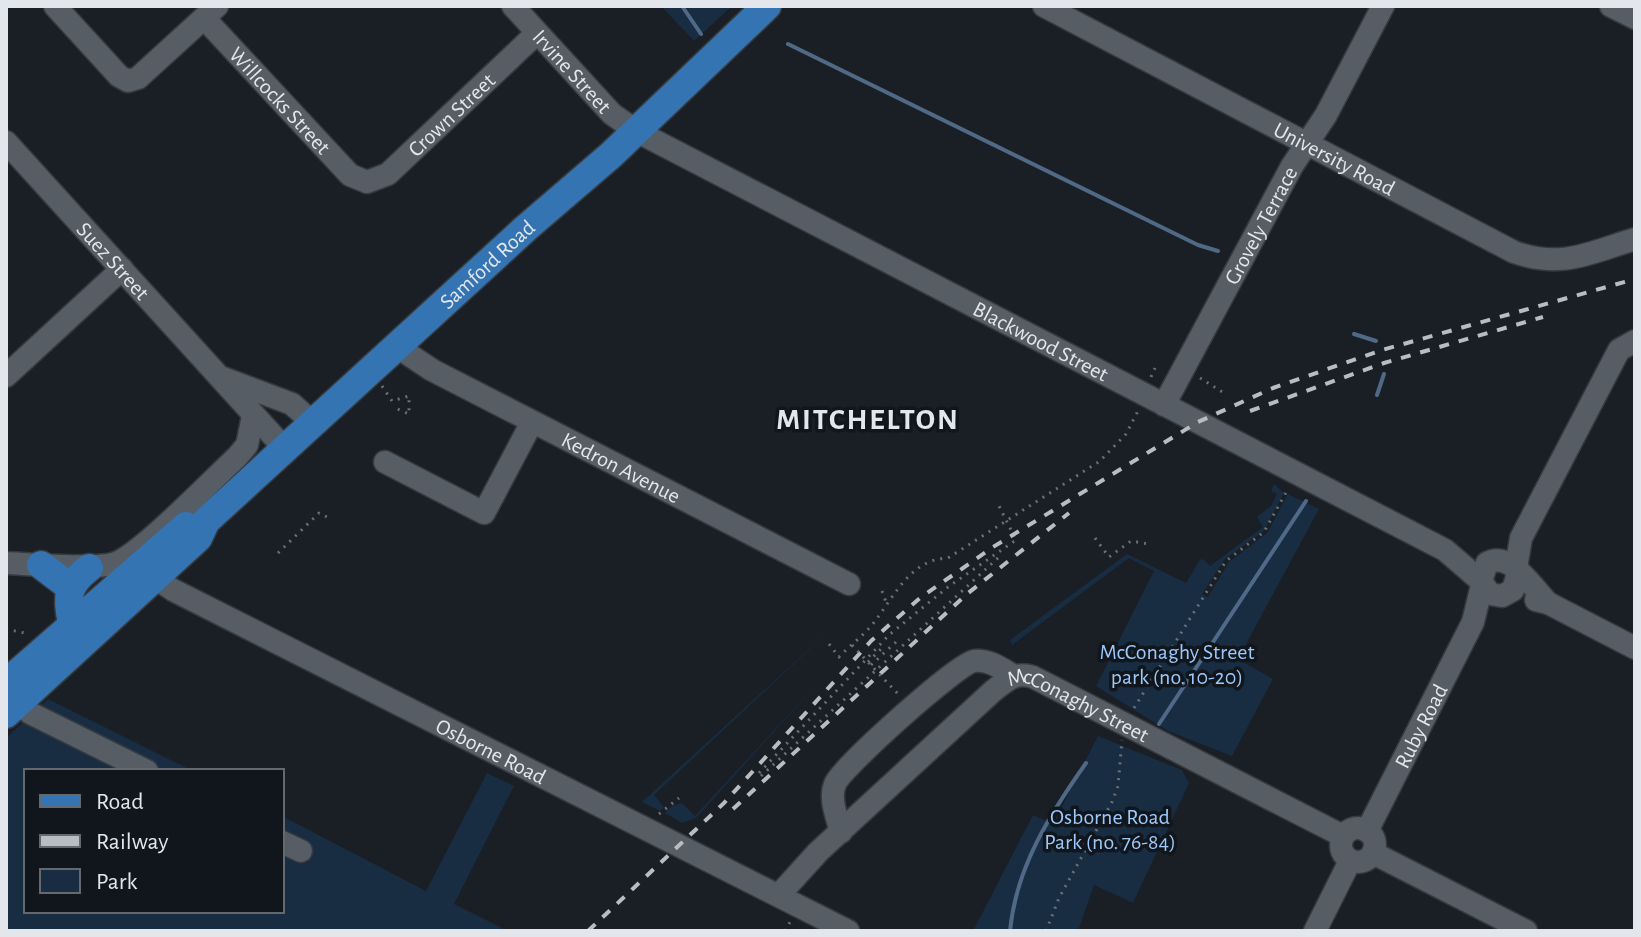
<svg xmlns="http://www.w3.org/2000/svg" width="1641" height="937" viewBox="0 0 1641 937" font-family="'Alegreya Sans',sans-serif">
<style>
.green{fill:#182c42}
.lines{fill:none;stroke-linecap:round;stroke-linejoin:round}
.stream{stroke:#506986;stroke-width:4}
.minor-casing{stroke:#363a3f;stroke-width:25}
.major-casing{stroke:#363a3f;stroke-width:31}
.path{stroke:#6b7075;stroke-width:3;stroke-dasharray:2 6;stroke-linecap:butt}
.minor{stroke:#565d64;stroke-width:22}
.major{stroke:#3474b2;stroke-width:28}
.rail{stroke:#b9bcc1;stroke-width:4;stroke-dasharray:10 10;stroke-linecap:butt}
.path-bridge{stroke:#6b7075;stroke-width:3;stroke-dasharray:2 6;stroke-linecap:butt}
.labels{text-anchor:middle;stroke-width:7;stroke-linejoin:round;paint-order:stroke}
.street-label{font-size:22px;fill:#e3e6eb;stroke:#10161b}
.park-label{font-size:22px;fill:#9cc8fb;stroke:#10161b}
.district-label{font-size:30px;font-weight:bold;letter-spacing:2px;fill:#e3e6eb;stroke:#10161b}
</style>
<rect width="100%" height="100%" fill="#191f25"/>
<path class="green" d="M661 6H732L694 41Z
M1274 484 1284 493 1264 531 1225 559 1202 594 1208 597 1229 562 1267 533 1288 494 1319 509 1238 659 1273 679 1232 756 1168 731 1096 686 1154 571 1129 558 1012 645 1010 640 1127 554 1186 583 1200 560 1203 559 1210 566 1263 527 1257 517 1271 506 1277 494 1271 491Z
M842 619 654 795 664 807 660 811 642 802Z
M838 661 696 818 682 823 665 813 672 806 682 803 695 816Z
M48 699 193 771H26V911H282V816L426 891 487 773 514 786 454 904 508 931H6V738Z
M1098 736 1182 770 1189 783 1133 903 1094 885 1078 931H973L1033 815 1053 824Z"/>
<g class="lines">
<path class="stream" d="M682 6 701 34
M788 44 1198 245 1218 251
M1354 334 1376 341
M1377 395 1384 374
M1159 724 1306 501
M1010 931C1016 867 1050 814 1086 763"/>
<defs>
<g id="minor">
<path d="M55 6 119 76 128 81 138 78 217 6"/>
<path id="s1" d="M513 6 612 114 636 131 1445 550 1481 581"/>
<path id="s2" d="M1044 6 1514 252C1562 269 1589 253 1635 239"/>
<path d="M1611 6 1635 18"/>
<path id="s3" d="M204 18 350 175 367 182 388 174 537 33"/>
<path id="s4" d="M6 142 285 449"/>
<path id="s5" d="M396 346 432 370 849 584"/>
<path d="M6 376 122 269"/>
<path d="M223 378 292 404 313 423"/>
<path id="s6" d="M1164 405 1292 166 1326 115 1383 6"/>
<path d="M385 462 484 513 532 422"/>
<path d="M6 563C29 564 98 570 116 563 144 551 211 481 237 457L247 445 253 416"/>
<path d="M1516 568 1521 538 1619 350 1635 341"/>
<path id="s7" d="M142 569 173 590 848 931"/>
<path d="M1518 573 1513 590 1502 596 1490 594 1481 581 1487 563C1510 550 1532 587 1548 603"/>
<path d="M1536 600 1548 603 1635 648"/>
<path d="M18 702 30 713 147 771"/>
<circle cx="1358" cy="845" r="17"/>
<path id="s8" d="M1367 831 1473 622 1482 585"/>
<path d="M841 832C837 817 829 799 835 784 842 767 957 664 974 661 989 659 1002 669 1014 676"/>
<path d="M282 842 301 851"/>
<path d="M1373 853 1526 931"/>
<path id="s9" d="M779 895 818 852 993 691C1006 681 1015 671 1033 677L1343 836"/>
<path d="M1315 931 1350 861"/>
</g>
<g id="major">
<path d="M41 565 70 587"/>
<path d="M72 623C66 597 67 585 89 568"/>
<path d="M6 683 186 526"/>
<path id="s10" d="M6 714 198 538 206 521 526 228 611 155 767 6"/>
</g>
</defs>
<use href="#minor" class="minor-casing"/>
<use href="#major" class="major-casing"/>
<path class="path" d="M729 6 731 13
M1151 377 1155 368
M1200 378 1227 395
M382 386 392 401 409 396V414L393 407
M1095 538 1109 557 1131 541 1149 544
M278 553 319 513 327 517
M882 591 886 602
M6 629 29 634
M829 644 839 657C850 645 865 635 875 621 895 595 911 559 948 558L1100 461 1126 434 1138 411
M868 662 883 647
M871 665 896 642
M1134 708 1226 561 1264 532 1288 489
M759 773 889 635 948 587 1016 540 997 502
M761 776 999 557
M659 814 679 798
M785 931 790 922
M1046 931 1059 898 1112 802 1118 786 1122 740"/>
<use href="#minor" class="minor"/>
<use href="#major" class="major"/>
<path class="rail" d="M1250 411 1384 363 1543 317
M733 809 967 594 1069 513
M588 931 724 803 871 641 920 598 993 547 1198 422 1273 388 1382 350 1635 279"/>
<path class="path-bridge" d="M852 645 899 695"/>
</g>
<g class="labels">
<g class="street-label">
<text dy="8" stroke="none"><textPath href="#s1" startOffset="88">Irvine Street</textPath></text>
<text dy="8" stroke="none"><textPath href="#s3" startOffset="112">Willcocks Street</textPath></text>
<text dy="8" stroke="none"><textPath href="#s3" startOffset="342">Crown Street</textPath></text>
<text dy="8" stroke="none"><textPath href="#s2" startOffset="328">University Road</textPath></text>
<text dy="8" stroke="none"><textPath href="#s6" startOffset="204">Grovely Terrace</textPath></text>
<text dy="8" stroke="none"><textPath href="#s4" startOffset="160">Suez Street</textPath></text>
<text dy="8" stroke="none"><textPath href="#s10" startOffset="660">Samford Road</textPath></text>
<text dy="8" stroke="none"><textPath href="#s1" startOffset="632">Blackwood Street</textPath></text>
<text dy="8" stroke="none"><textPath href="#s5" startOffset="256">Kedron Avenue</textPath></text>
<text dy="8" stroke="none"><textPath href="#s9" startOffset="392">McConaghy Street</textPath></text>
<text dy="8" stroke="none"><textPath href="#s8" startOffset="118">Ruby Road</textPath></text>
<text dy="8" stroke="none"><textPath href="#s7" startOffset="394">Osborne Road</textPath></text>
</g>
<g class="park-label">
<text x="1177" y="659">McConaghy Street<tspan x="1177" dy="25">park (no. 10-20)</tspan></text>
<text x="1110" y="824">Osborne Road<tspan x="1110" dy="25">Park (no. 76-84)</tspan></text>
</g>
<g class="district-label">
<text x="868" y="429">MITCHELTON</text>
</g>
</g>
<rect width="1641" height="937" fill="none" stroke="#e3e6eb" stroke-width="16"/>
<rect x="24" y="769" width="260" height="144" fill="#10161b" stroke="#64696e" stroke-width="2"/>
<rect x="40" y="795" width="40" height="12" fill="#3474b2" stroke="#64696e" stroke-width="2"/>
<text x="96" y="809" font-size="24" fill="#e3e6eb">Road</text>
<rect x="40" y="835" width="40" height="12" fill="#b9bcc1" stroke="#64696e" stroke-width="2"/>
<text x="96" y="849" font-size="24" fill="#e3e6eb">Railway</text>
<rect x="40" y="869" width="40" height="24" fill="#182c42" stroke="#64696e" stroke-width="2"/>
<text x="96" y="889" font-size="24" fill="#e3e6eb">Park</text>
</svg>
